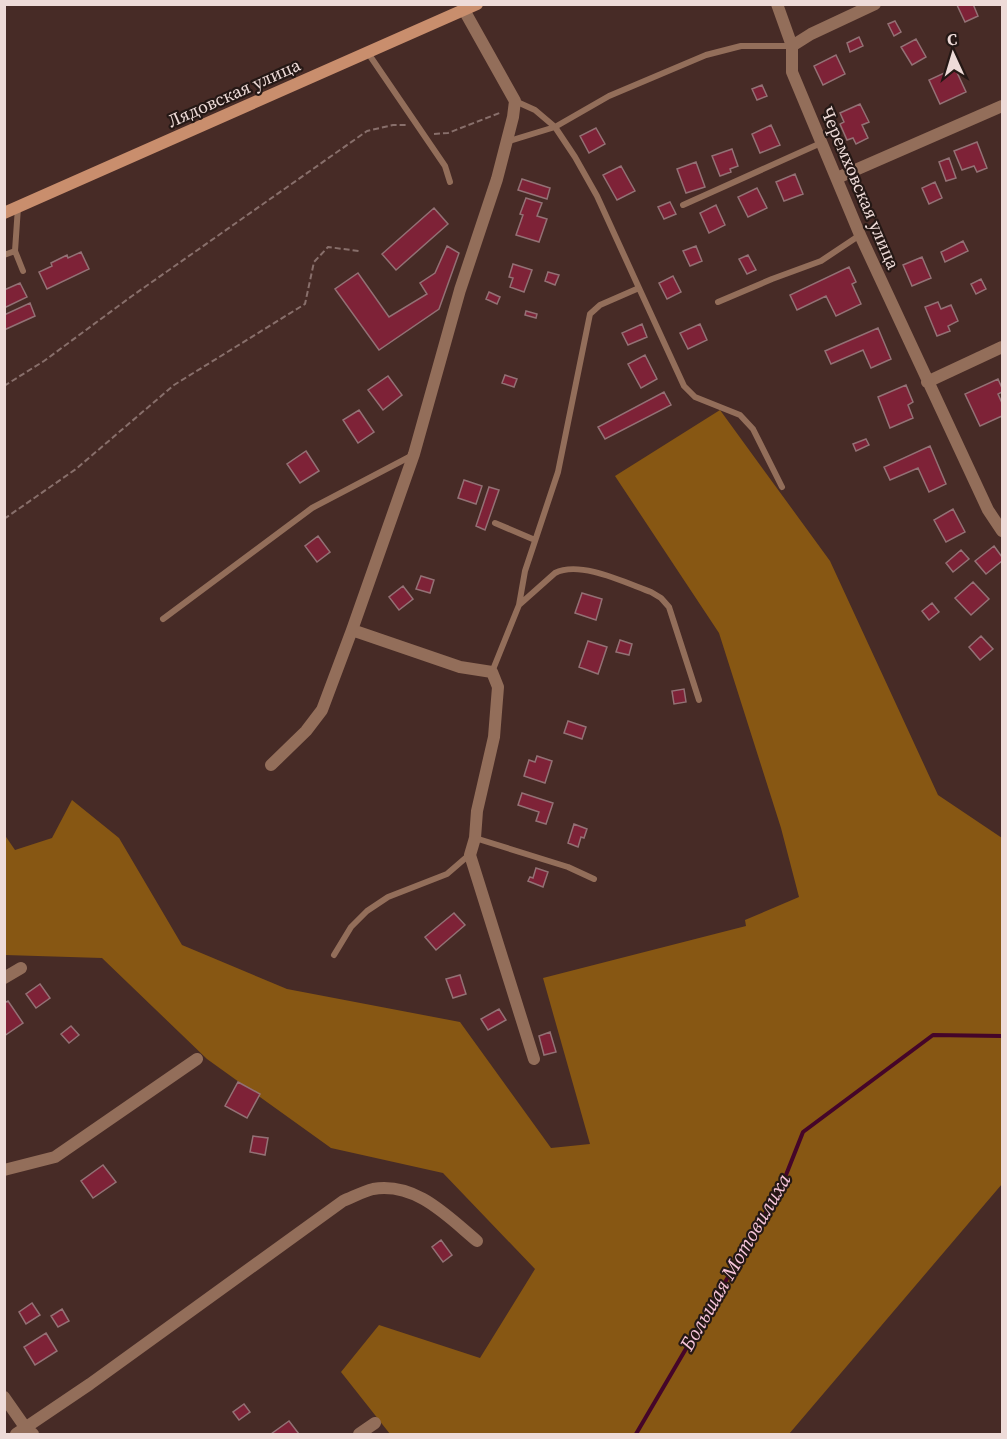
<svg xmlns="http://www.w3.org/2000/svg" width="1007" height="1439" viewBox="0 0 1007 1439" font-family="'Source Serif 4',serif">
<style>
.forest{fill:#875713}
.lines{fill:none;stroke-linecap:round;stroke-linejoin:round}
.stream{stroke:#450529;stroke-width:4}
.building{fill:#7e2237;stroke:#937175;stroke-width:1.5}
.path{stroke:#886f6b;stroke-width:2;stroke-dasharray:6 3;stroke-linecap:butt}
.service{stroke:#936e5a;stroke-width:6}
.minor{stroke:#936e5a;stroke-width:12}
.secondary{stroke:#c98e6d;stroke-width:12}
.labels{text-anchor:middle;stroke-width:4.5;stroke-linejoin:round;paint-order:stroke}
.street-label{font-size:18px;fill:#eedbd8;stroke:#251815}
.water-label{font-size:20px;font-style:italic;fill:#f8c6db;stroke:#251815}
</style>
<rect width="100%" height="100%" fill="#472b26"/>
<path class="forest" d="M720 410 830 561 938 795 1002 838V1184L789 1434H390L341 1372 379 1325 480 1358 535 1269 443 1173 331 1148 207 1059 102 958 5 955 4 834 15 850 52 838 72 800 119 838 182 945 287 989 460 1022 551 1148 590 1144 543 978 746 926 745 920 799 897 781 828 719 633 615 476Z"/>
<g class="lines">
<path class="stream" d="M636 1434 782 1185 803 1132 933 1035 1002 1036"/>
</g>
<path class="building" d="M959 4H973L978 16 965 22 957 5Z
M895 21 901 32 894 36 888 24Z
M859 37 863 46 850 52 847 43Z
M916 39 926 57 912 65 901 47Z
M836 55 845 74 823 85 814 66Z
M955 68 966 92 940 104 929 80Z
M762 85 767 96 757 100 752 89Z
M860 104 869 122 862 125 868 138 856 144 853 138 847 140 840 124 844 122 840 113Z
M771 125 780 145 760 153 752 134Z
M596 128 605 144 589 153 580 136Z
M977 142 987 168 977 172 974 166 962 170 954 151Z
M732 149 738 166 730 169 731 172 720 176 712 156Z
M949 158 956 178 946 181 939 162Z
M696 162 705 187 686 193 677 169Z
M621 166 635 191 617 200 603 175Z
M795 174 803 194 784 201 776 182Z
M522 179 550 188 547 199 518 190Z
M935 182 942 198 929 204 922 188Z
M757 188 767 208 748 217 738 197Z
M526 198 542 203 537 216 547 219 539 242 516 235 523 215 520 214Z
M670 202 676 214 664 219 658 207Z
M716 205 725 225 709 233 700 213Z
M434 208 448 224 396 270 382 254Z
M963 241 968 251 945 262 941 252Z
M447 246 459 253 439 309 379 350 335 289 358 273 389 317 427 294 420 283 435 273Z
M696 246 702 261 690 266 683 251Z
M81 252 89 269 47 289 39 272 52 266 51 263 67 255 68 258Z
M748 255 756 270 747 274 739 259Z
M922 257 931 278 912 286 903 265Z
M513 264 532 270 524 292 510 287 513 278 509 277Z
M849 267 856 282 852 284 861 304 836 316 826 296 797 310 790 295Z
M548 272 559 275 555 285 545 281Z
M673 276 681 292 667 299 659 283Z
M981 279 986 289 976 294 971 284Z
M20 283 27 297 4 308V290Z
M489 292 500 297 497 304 486 299Z
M938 302 941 309 951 305 958 321 948 326 950 331 937 336 925 307Z
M30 303 35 316 4 330V315Z
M526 311 537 314 536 318 525 315Z
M642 324 647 337 628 345 622 333Z
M700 324 707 340 688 349 680 333Z
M878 328 891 359 871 368 863 350 831 364 825 351Z
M645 355 657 379 641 388 628 364Z
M505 375 517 379 514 387 502 383Z
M388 376 402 395 383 410 368 390Z
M998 379 1002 388V392L998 394 1002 403V416L980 426 965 394Z
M906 385 913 402 908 405 913 418 890 428 878 397Z
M664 392 671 405 605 439 598 427Z
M359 410 374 432 358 443 343 420Z
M866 439 869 445 856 451 853 444Z
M930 446 946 484 929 492 918 468 890 480 884 467Z
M306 451 319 471 300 483 287 464Z
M464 480 482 486 476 504 458 498Z
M489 487 499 490 485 530 476 526Z
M953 509 965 532 946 542 934 520Z
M318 536 330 552 317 562 305 546Z
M994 546 1002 557V561L986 574 975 561Z
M961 550 969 559 953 572 946 563Z
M421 576 434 580 430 593 416 589Z
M973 582 989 599 971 615 955 598Z
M403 586 413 599 399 610 389 597Z
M582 593 602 599 596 620 575 613Z
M932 603 939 612 929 620 922 611Z
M981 636 993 649 980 660 969 647Z
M620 640 632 644 629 655 616 652Z
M588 641 607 647 598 674 579 667Z
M684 689 686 702 674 704 672 691Z
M568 721 586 727 582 739 564 733Z
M537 756 552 761 545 783 524 776 529 760 535 762Z
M522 793 553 803 546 824 536 821 539 812 518 805Z
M574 824 587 829 584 838 581 837 578 847 568 843Z
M536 868 548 872 543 887 528 881 530 877 533 878Z
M454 913 465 925 436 950 425 937Z
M460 975 466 994 453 998 446 979Z
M40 984 50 998 36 1008 26 994Z
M8 1001 23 1023 4 1036V1003Z
M499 1009 506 1020 488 1030 481 1019Z
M71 1026 79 1035 69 1043 61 1034Z
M550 1032 556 1052 544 1055 539 1036Z
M238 1082 260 1094 247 1118 225 1106Z
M253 1136 268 1138 265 1155 250 1152Z
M103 1165 116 1182 93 1198 81 1181Z
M441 1240 452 1255 443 1262 432 1247Z
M32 1303 40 1315 26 1324 19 1312Z
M62 1309 69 1321 58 1327 51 1316Z
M46 1333 57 1351 35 1365 24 1347Z
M244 1404 250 1412 239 1420 233 1412Z
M289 1421 299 1434H271Z"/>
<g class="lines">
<path class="path" d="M434 134 448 133 502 112
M4 386 44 361 132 296 367 131 393 125H406
M4 519 76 469 174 385 305 304 314 262 328 247 359 251"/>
<path class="service" d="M368 53 445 166 450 182
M515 101 535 110 555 127 575 157 597 196 639 288 600 305 590 314 558 472 525 571 519 605
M506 142 555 127 609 96 706 55 741 46H792
M683 205 821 143
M15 251 23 271
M4 255 15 251 18 207
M639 288 684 386 695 397 740 415 753 429 782 487
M718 302 772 279 821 261 860 235
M495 523 535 540
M163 619 312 508 413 455
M492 672 519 605 555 573C580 560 626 583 651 592L661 598 669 607 699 700
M475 838 568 867 594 879
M334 955 351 927 367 911 388 897 447 874 469 855"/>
<path class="minor" d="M777 4 792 46V72L860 235 988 510 1002 531
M792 46 811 34 875 4
M837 178 1002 106
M927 382 1002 347
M352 630 460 667 492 672 498 687 494 737 477 811 475 838 470 855 534 1059
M271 765 306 731 322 710 352 630 414 454 460 290 497 179 513 117 515 101 464 10
M4 978 21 968
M4 1170 55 1157 197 1059
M4 1397 25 1427 33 1434
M16 1434 90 1384 343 1201C353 1197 364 1191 373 1189 416 1182 447 1216 477 1241
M359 1434 375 1423"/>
<path class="secondary" d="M4 213 477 4"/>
</g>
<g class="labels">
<g class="street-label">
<text transform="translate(234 93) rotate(-24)" y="6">Лядовская улица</text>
<text transform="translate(860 188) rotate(67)" y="6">Черемховская улица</text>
</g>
<g class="water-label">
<text transform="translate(735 1262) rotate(-60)" y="7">Большая Мотовилиха</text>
</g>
</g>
<rect width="1007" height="1439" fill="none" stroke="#eedbd8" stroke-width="12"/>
<g transform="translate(953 54) rotate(356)" stroke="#251815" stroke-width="4.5" paint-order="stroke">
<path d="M0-4.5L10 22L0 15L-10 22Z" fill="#eedbd8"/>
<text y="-9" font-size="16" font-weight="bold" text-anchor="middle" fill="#eedbd8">С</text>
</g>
</svg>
